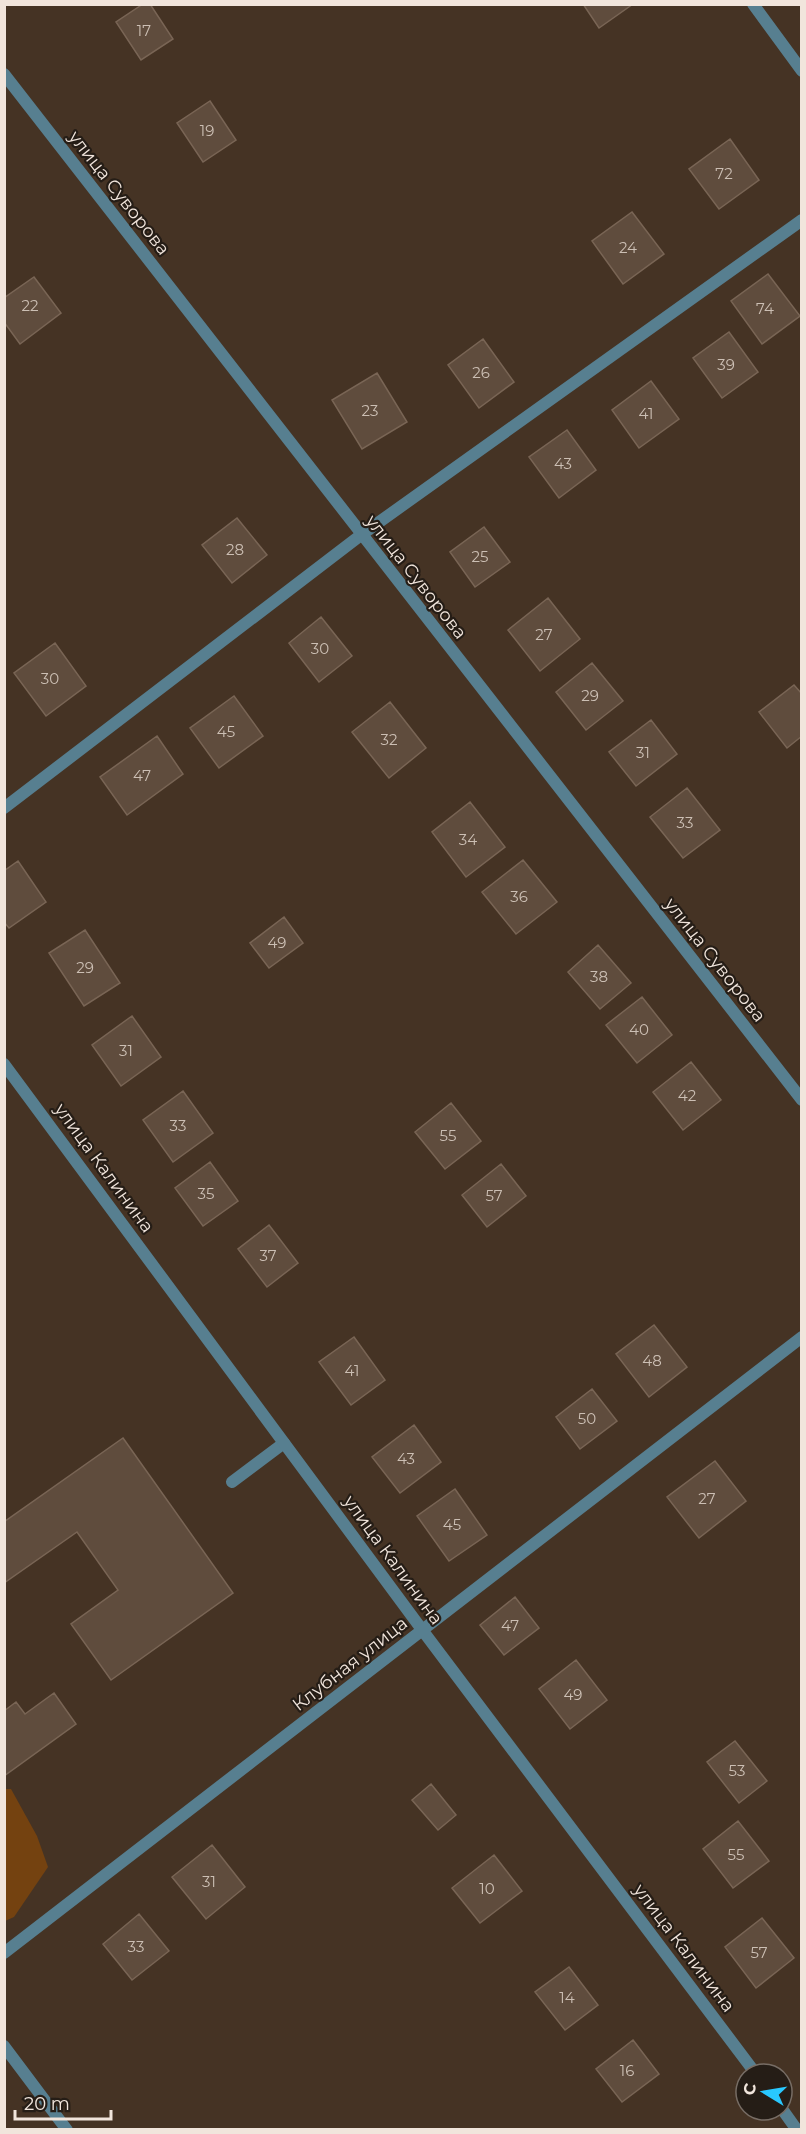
<svg xmlns="http://www.w3.org/2000/svg" width="806" height="2134" viewBox="0 0 806 2134" font-family="Montserrat,sans-serif">
<style>
.green{fill:#744210}
.building{fill:#5f4c3d;stroke:#796555;stroke-width:1.5}
.lines{fill:none;stroke-linecap:round;stroke-linejoin:round}
.lane{stroke:#577f90;stroke-width:12}
.street{stroke:#577f90;stroke-width:12}
.labels{text-anchor:middle;stroke-width:4.5;stroke-linejoin:round;paint-order:stroke}
.number-label{font-size:15px;fill:#ccbfb4}
.street-label{font-size:18px;fill:#f1e5dc;stroke:#251d16}
</style>
<rect width="100%" height="100%" fill="#453324"/>
<path class="green" d="M5 1789H11L37 1836 48 1867 14 1917 5 1921Z"/>
<path class="building" d="M143 4H150L173 39 141 60 116 22Z
M583 4H633L599 28Z
M210 101 236 140 203 162 177 123Z
M730 139 759 180 719 209 689 169Z
M632 212 664 254 623 284 592 241Z
M768 274 800 316 762 344 731 301Z
M34 277 61 313 20 344 4 322V298Z
M729 332 758 372 722 398 693 358Z
M483 339 514 382 479 408 448 365Z
M377 373 407 422 362 449 332 400Z
M651 381 679 419 639 448 612 410Z
M567 430 596 470 559 498 529 457Z
M237 518 267 555 232 583 202 545Z
M484 527 510 562 475 587 450 552Z
M548 598 580 639 540 671 508 630Z
M321 617 352 656 319 682 289 643Z
M55 643 86 686 46 716 14 673Z
M592 663 623 701 586 730 556 692Z
M794 685 802 694V736L787 748 759 712Z
M234 696 263 736 219 768 190 728Z
M390 702 426 748 389 778 352 732Z
M651 720 677 754 636 786 609 752Z
M157 736 183 774 127 815 100 777Z
M687 788 720 830 683 858 650 817Z
M470 802 505 847 466 877 432 832Z
M523 860 557 902 516 934 482 892Z
M18 861 46 902 9 928 4 922V871Z
M284 917 303 943 269 968 250 943Z
M85 930 120 983 84 1006 49 953Z
M598 945 631 983 600 1009 568 972Z
M642 997 672 1035 637 1063 606 1025Z
M132 1016 161 1057 121 1086 92 1045Z
M691 1062 721 1100 683 1130 653 1092Z
M183 1091 213 1133 173 1162 143 1120Z
M451 1103 481 1141 445 1169 415 1132Z
M210 1162 238 1201 203 1226 175 1188Z
M501 1164 526 1196 487 1227 462 1195Z
M269 1225 298 1263 267 1287 238 1249Z
M654 1325 687 1367 649 1397 616 1354Z
M354 1337 385 1380 351 1405 319 1362Z
M592 1389 617 1421 580 1449 556 1417Z
M414 1425 441 1462 400 1493 372 1457Z
M123 1438 233 1593 111 1680 71 1624 118 1590 77 1532 4 1583V1522Z
M715 1461 746 1501 699 1538 667 1497Z
M455 1489 487 1535 449 1561 417 1516Z
M515 1597 539 1628 504 1655 480 1625Z
M576 1660 607 1700 570 1729 539 1689Z
M54 1693 76 1724 4 1776V1711L16 1702 25 1714Z
M735 1741 767 1781 739 1803 707 1762Z
M431 1784 456 1815 438 1830 412 1800Z
M738 1821 769 1861 733 1888 703 1849Z
M212 1845 245 1887 206 1919 172 1877Z
M494 1855 522 1891 480 1923 452 1888Z
M139 1914 169 1951 132 1980 103 1944Z
M762 1918 794 1958 756 1988 725 1947Z
M569 1967 598 2005 565 2030 535 1992Z
M633 2040 659 2074 622 2102 596 2069Z"/>
<g class="lines">
<path class="lane" d="M232 1482 284 1443"/>
<path class="street" d="M753 4 802 71
M4 74 802 1100
M4 808 361 535 802 220
M4 1064 423 1631 756 2074
M4 1953 802 1337
M4 2046 67 2130
M782 2109 797 2130"/>
</g>
<g class="labels">
<g class="number-label">
<text x="144" y="36">17</text>
<text x="207" y="136">19</text>
<text x="724" y="179">72</text>
<text x="628" y="253">24</text>
<text x="30" y="311">22</text>
<text x="765" y="314">74</text>
<text x="726" y="370">39</text>
<text x="481" y="378">26</text>
<text x="370" y="416">23</text>
<text x="646" y="419">41</text>
<text x="563" y="469">43</text>
<text x="235" y="555">28</text>
<text x="480" y="562">25</text>
<text x="544" y="640">27</text>
<text x="320" y="654">30</text>
<text x="50" y="684">30</text>
<text x="590" y="701">29</text>
<text x="226" y="737">45</text>
<text x="389" y="745">32</text>
<text x="643" y="758">31</text>
<text x="142" y="781">47</text>
<text x="685" y="828">33</text>
<text x="468" y="845">34</text>
<text x="519" y="902">36</text>
<text x="277" y="948">49</text>
<text x="85" y="973">29</text>
<text x="599" y="982">38</text>
<text x="639" y="1035">40</text>
<text x="126" y="1056">31</text>
<text x="687" y="1101">42</text>
<text x="178" y="1131">33</text>
<text x="448" y="1141">55</text>
<text x="206" y="1199">35</text>
<text x="494" y="1201">57</text>
<text x="268" y="1261">37</text>
<text x="652" y="1366">48</text>
<text x="352" y="1376">41</text>
<text x="587" y="1424">50</text>
<text x="406" y="1464">43</text>
<text x="707" y="1504">27</text>
<text x="452" y="1530">45</text>
<text x="510" y="1631">47</text>
<text x="573" y="1700">49</text>
<text x="737" y="1776">53</text>
<text x="736" y="1860">55</text>
<text x="209" y="1887">31</text>
<text x="487" y="1894">10</text>
<text x="136" y="1952">33</text>
<text x="759" y="1958">57</text>
<text x="567" y="2003">14</text>
<text x="627" y="2076">16</text>
</g>
<g class="street-label">
<text transform="translate(119 193) rotate(52)" y="6">улица Суворова</text>
<text transform="translate(416 577) rotate(52)" y="6">улица Суворова</text>
<text transform="translate(715 960) rotate(52)" y="6">улица Суворова</text>
<text transform="translate(104 1168) rotate(54)" y="6">улица Калинина</text>
<text transform="translate(393 1560) rotate(54)" y="6">улица Калинина</text>
<text transform="translate(350 1664) rotate(-38)" y="6">Клубная улица</text>
<text transform="translate(684 1948) rotate(53)" y="6">улица Калинина</text>
</g>
</g>
<rect width="806" height="2134" fill="none" stroke="#f1e5dc" stroke-width="12"/>
<g transform="translate(764 2092) rotate(281)"><circle r="28" fill="#251d16" stroke="#776d65" stroke-width="1.5"/>
<path d="M0-4.5L10 22L0 15L-10 22Z" fill="#29c8ff"/>
<text y="-9" font-size="16" font-weight="bold" text-anchor="middle" fill="#f1e5dc">С</text>
</g>
<path d="M15 2110v9h96v-9" fill="none" stroke="#f1e5dc" stroke-width="3"/>
<text x="24" y="2110" font-size="18" fill="#f1e5dc" stroke="#251d16" stroke-width="4.5" paint-order="stroke">20 m</text>
</svg>
